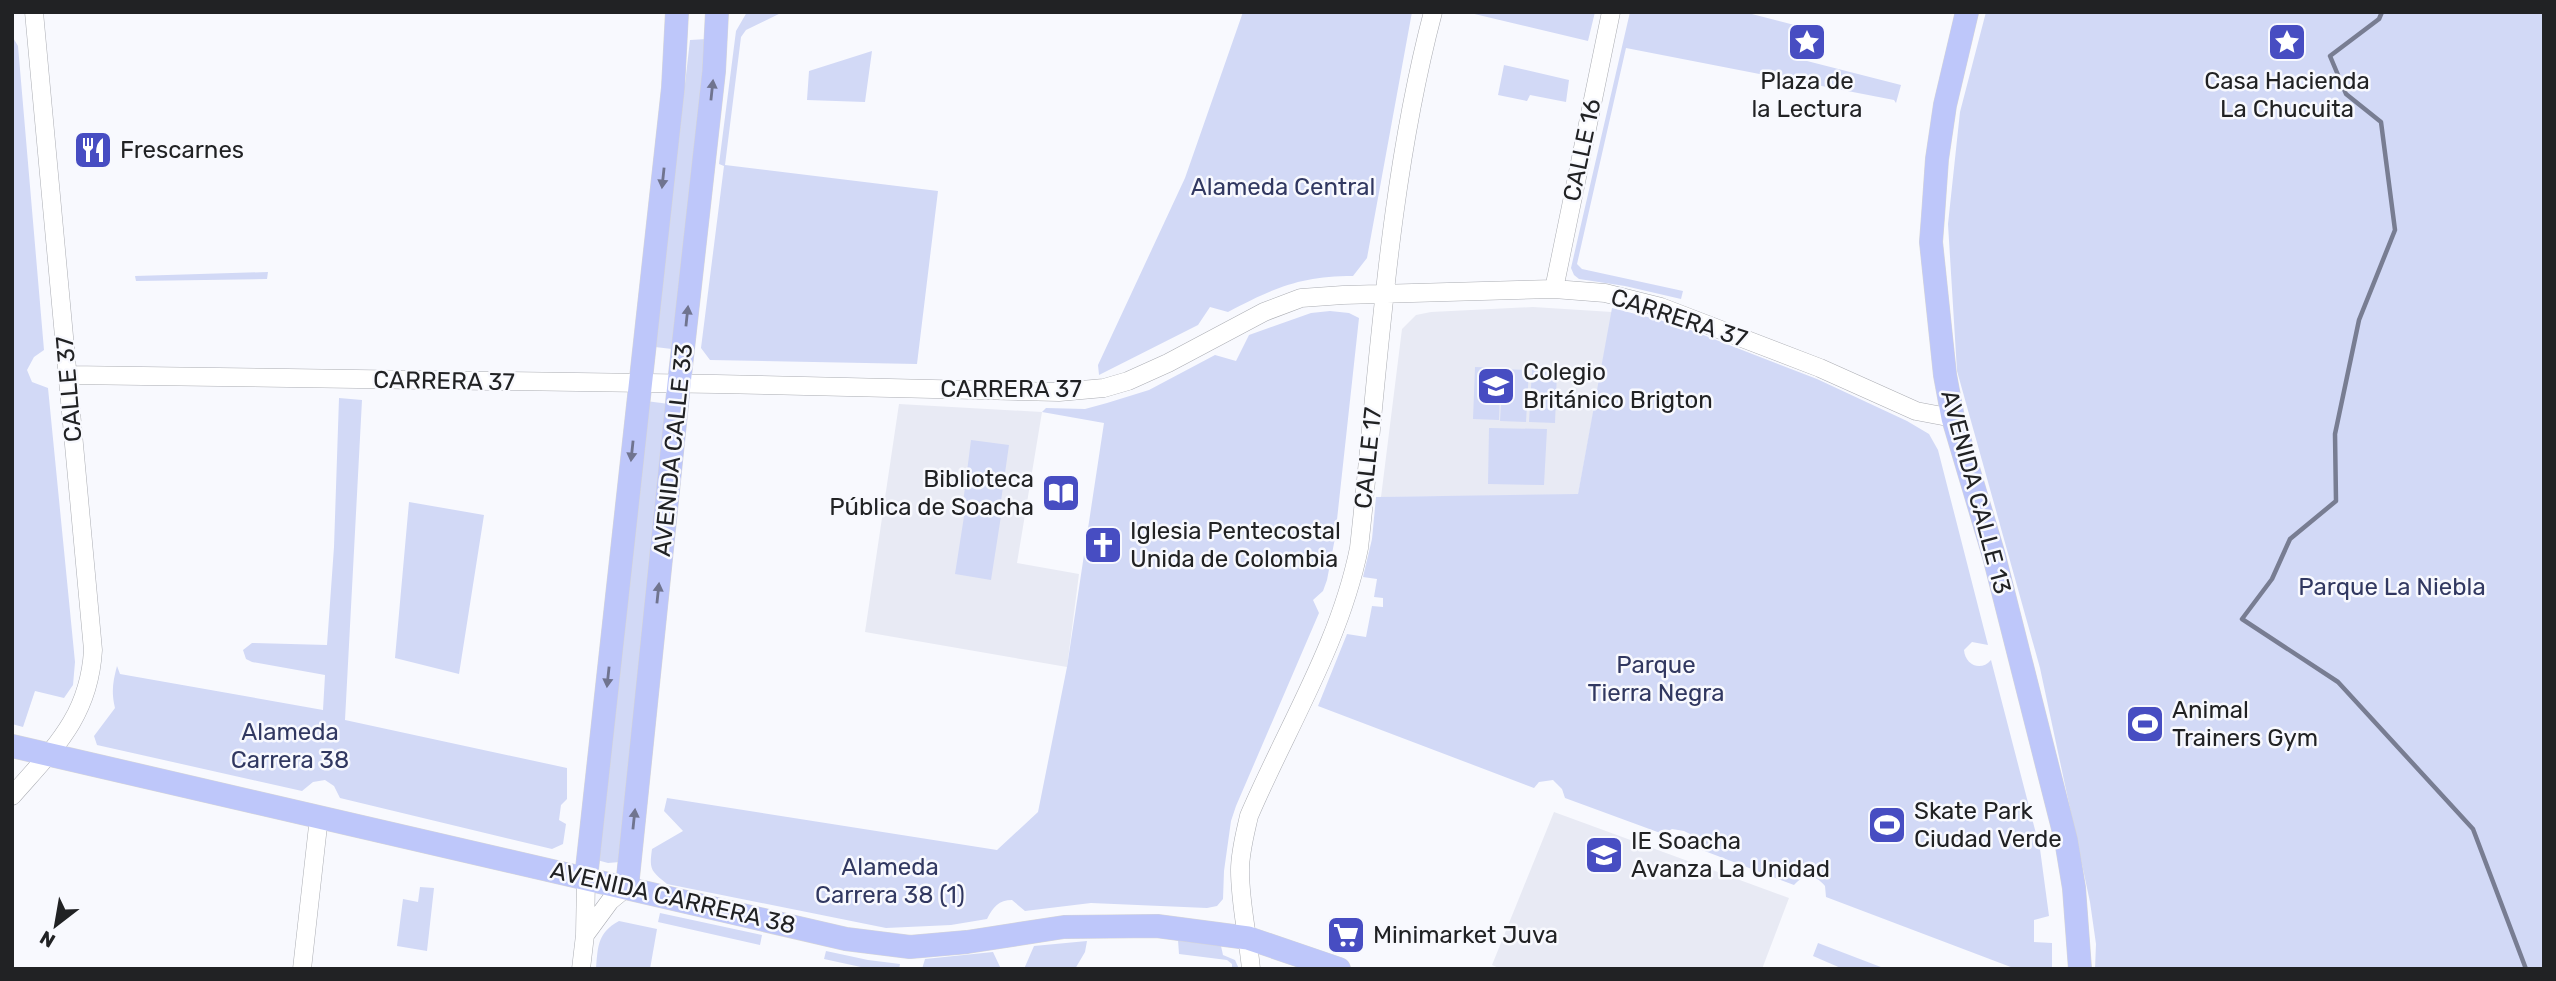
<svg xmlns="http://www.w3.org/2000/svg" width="2556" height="981" viewBox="0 0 2556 981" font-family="Rubik,sans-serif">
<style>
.built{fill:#e8eaf4}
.green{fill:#d2d9f6}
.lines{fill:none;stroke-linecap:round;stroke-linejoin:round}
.stream{stroke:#787d92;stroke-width:4.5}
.minor-casing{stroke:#abadb3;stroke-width:19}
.major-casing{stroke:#d7d7d8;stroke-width:24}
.minor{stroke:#fff;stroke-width:18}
.major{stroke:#bec7fa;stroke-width:23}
.oneway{fill:#70748f}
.labels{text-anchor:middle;stroke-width:5;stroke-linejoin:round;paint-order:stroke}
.poi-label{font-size:24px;fill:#212224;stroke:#f8f9fe;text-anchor:start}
.street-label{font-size:24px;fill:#212224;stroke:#f8f9fe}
.park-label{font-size:24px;fill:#313861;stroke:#f8f9fe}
</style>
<rect width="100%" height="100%" fill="#f8f9fe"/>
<path class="built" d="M1533 307 1612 312 1578 495 1381 497 1402 329 1416 315 1431 312Z
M899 404 1042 412 1017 563 1079 574 1067 667 865 632Z
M1554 812 1789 898 1762 969H1501L1492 965Z"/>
<path class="green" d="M747 12H783L746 30 741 37 725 165 938 191 917 364 710 360 701 348 724 166 719 164 736 31Z
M1243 12H1412L1367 258 1353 276C1300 276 1274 288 1228 312L1210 307 1198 325 1099 375 1098 365 1185 178Z
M1466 12H1595L1588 41Z
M1630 12H1744L1806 28 1799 55 1807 61 1901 85 1896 103 1894 100 1626 48 1577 264 1582 269 1683 291 1681 299 1625 286 1579 279 1574 275 1571 268Z
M1986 12H2544V969H2095L2096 944 2090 902 2040 668 1957 371 1948 224 1960 112Z
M12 36 18 46 44 350 34 357 27 370 32 382 48 388 75 662 73 685 64 698 35 691 23 727 12 724Z
M707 39 672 349 655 347 690 40Z
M872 51 865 102 807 100 809 71Z
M1504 65 1569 80 1566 102 1530 95 1527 101 1498 95Z
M268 272 267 279 136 281 135 276Z
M1612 308 1675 324 1817 379 1907 421 1929 434 1938 450 1988 645 1972 642 1964 650C1965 665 1981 672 1991 660L2040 849 2049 916 2034 920V942L2052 943V969H2016L1826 897 1825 886C1815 874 1805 873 1794 885L1702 850 1692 835 1684 831 1672 829 1663 834 1565 798 1562 789 1553 780 1539 782 1534 788 1318 706 1347 634 1366 637 1372 606 1383 607V598L1374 597 1377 579 1363 577 1372 539 1376 497 1578 494Z
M1330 311 1349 313 1359 318 1335 538 1327 580 1323 591 1313 600 1319 613 1236 806 1231 821 1224 871 1223 899 1217 906 1207 908 1091 903 1025 911 1012 900C999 900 993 907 987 919L951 925 886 928 667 884C651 871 649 870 652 849L683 831 664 811 667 798 997 850 1038 812 1067 667 1104 423 1042 412 1046 408 1085 409 1107 403 1149 390 1215 355 1236 361 1249 335 1311 313Z
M1475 367 1501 368 1499 420 1473 419Z
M1503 369 1529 370 1526 422 1500 421Z
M1532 370 1557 371 1555 423 1529 422Z
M339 398 362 400 345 720 567 768V799L561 805 559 820 566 824 563 844 552 849 340 798 334 786 325 780 313 782 302 791 97 745 94 736 115 708C111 692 113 681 117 666L120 674 323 710 325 675 252 662 246 659 243 650 252 643 327 645 334 547Z
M646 401 669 404 620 862 608 863 597 860Z
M1489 428 1547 429 1544 485 1488 484Z
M971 440 1009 445 1000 508 963 503Z
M409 502 484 515 459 674 395 658Z
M965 510 1001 516 991 580 955 574Z
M420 887 434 888 427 951 397 946 403 899 418 902Z
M660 913 762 935 760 945 658 922Z
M619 921 657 929 650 969H596C598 947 597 933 619 921Z
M1178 940 1221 946 1223 955 1235 960 1239 969H1232V964L1227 960 1179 954Z
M1087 941 1085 952 1075 969H1024L1034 946Z
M1818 943 1886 969H1843L1813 956Z
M826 951 868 960 900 964 899 969H870L824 959Z
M993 952 1001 969H922L925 959Z"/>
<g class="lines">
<path class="stream" d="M2382 12 2379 19 2330 56 2346 94 2381 122 2395 230 2359 320 2335 434 2336 501 2290 539 2272 579 2242 619 2338 682 2473 829 2526 969"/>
<defs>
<path id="minor" d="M1554 289 1611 12
M68 375 716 384 1059 392 1104 388 1128 381 1168 363 1264 312 1301 298 1343 295 1554 289 1605 293 1661 307 1820 368 1916 411 1953 418
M12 796C54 748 89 717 93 650L34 12
M585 935 610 901 627 887
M302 969 319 817
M581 969 585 935 586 878
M1251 969C1248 936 1240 904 1240 870 1240 852 1245 834 1249 816 1287 727 1340 643 1359 548 1379 369 1387 187 1433 12"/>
<path id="major" d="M1967 12 1945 105 1937 159 1933 216 1931 242 1945 375 1953 418 1994 556 2066 840 2074 888 2080 969
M12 746 846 939 910 947 967 942 1064 927 1157 926 1248 938 1339 969
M586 878 673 88 677 12
M627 887 679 384 714 71 717 12"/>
</defs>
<use href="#minor" class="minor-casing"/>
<use href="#major" class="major-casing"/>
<use href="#minor" class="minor"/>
<use href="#major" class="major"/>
</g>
<defs><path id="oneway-solid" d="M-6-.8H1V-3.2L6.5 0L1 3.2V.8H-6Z" transform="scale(1.75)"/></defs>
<g class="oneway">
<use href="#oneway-solid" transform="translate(712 90) rotate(-84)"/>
<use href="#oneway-solid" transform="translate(663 178) rotate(96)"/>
<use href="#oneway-solid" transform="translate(687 316) rotate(-84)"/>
<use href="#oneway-solid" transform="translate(632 451) rotate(96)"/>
<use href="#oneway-solid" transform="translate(658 593) rotate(-84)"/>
<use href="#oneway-solid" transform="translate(608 677) rotate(96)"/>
<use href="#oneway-solid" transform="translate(634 819) rotate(-84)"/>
</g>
<defs>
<symbol id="sight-square" viewBox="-11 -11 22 22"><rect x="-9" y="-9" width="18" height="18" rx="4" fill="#474dc2" stroke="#f8f9fe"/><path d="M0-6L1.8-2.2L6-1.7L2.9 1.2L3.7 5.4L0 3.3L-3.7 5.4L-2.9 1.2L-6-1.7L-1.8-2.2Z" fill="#fff"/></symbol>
<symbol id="restaurant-square" viewBox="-11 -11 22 22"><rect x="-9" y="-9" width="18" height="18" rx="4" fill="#474dc2" stroke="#f8f9fe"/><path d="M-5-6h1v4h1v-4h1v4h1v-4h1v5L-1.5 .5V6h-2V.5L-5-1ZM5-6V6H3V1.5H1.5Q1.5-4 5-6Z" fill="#fff"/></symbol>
<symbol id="school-square" viewBox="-11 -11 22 22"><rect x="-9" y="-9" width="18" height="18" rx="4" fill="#474dc2" stroke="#f8f9fe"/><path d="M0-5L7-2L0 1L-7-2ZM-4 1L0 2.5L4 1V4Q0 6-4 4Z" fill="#fff"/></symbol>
<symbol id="library-square" viewBox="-11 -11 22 22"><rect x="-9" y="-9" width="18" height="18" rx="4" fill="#474dc2" stroke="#f8f9fe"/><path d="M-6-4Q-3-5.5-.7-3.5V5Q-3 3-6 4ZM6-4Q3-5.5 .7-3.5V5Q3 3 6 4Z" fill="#fff"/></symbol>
<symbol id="church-square" viewBox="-11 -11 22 22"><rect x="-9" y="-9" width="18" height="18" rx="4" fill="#474dc2" stroke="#f8f9fe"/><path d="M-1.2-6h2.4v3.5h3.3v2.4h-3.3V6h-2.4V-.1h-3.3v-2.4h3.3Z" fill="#fff"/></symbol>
<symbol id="stadium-square" viewBox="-11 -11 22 22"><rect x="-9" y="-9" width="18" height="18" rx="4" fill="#474dc2" stroke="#f8f9fe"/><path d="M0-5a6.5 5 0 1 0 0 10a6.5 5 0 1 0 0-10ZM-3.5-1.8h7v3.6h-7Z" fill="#fff"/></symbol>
<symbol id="supermarket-square" viewBox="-11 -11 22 22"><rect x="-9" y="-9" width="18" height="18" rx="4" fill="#474dc2" stroke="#f8f9fe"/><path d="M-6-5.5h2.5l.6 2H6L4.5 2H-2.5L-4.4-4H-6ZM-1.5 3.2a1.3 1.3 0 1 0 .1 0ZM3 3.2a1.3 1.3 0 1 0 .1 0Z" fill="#fff"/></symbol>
</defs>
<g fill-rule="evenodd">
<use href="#sight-square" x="1785" y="20" width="44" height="44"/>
<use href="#sight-square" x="2265" y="20" width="44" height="44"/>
<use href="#restaurant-square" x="71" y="128" width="44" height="44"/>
<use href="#school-square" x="1474" y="364" width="44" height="44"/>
<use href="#library-square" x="1039" y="471" width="44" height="44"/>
<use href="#church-square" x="1081" y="523" width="44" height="44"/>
<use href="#stadium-square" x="2123" y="702" width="44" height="44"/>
<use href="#stadium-square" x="1865" y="803" width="44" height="44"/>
<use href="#school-square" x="1582" y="833" width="44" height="44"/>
<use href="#supermarket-square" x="1324" y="913" width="44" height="44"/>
</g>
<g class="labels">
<g class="poi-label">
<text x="1807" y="89" text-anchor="middle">Plaza de<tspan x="1807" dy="28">la Lectura</tspan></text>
<text x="2287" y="89" text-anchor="middle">Casa Hacienda<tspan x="2287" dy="28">La Chucuita</tspan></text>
<text x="120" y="158">Frescarnes</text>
<text x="1523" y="380">Colegio<tspan x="1523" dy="28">Británico Brigton</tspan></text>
<text x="1034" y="487" text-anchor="end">Biblioteca<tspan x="1034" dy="28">Pública de Soacha</tspan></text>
<text x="1130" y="539">Iglesia Pentecostal<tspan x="1130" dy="28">Unida de Colombia</tspan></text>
<text x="2172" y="718">Animal<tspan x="2172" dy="28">Trainers Gym</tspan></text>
<text x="1914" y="819">Skate Park<tspan x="1914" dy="28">Ciudad Verde</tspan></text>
<text x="1631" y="849">IE Soacha<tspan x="1631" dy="28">Avanza La Unidad</tspan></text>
<text x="1373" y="943">Minimarket Juva</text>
</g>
<g class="street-label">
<text transform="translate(1582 150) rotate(-78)" y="8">CALLE 16</text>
<text transform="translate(1679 318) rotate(18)" y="8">CARRERA 37</text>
<text transform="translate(444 381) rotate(1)" y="8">CARRERA 37</text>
<text transform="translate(69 389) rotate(-95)" y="8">CALLE 37</text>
<text x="1011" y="397">CARRERA 37</text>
<text transform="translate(673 450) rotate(-84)" y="8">AVENIDA CALLE 33</text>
<text transform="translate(1368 458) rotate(-84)" y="8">CALLE 17</text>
<text transform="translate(1976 492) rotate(75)" y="8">AVENIDA CALLE 13</text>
<text transform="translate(673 898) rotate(13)" y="8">AVENIDA CARRERA 38</text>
</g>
<g class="park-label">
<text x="1283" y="195">Alameda Central</text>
<text x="2392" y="595">Parque La Niebla</text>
<text x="1656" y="673">Parque<tspan x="1656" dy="28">Tierra Negra</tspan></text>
<text x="290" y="740">Alameda<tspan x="290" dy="28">Carrera 38</tspan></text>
<text x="890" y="875">Alameda<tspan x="890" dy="28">Carrera 38 (1)</tspan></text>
</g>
</g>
<rect width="2556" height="981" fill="none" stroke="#212224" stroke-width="28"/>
<g transform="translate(56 925) rotate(211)" stroke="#f8f9fe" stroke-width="5" paint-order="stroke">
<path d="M0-5L12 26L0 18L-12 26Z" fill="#212224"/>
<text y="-10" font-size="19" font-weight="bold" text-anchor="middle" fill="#212224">N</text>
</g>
</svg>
